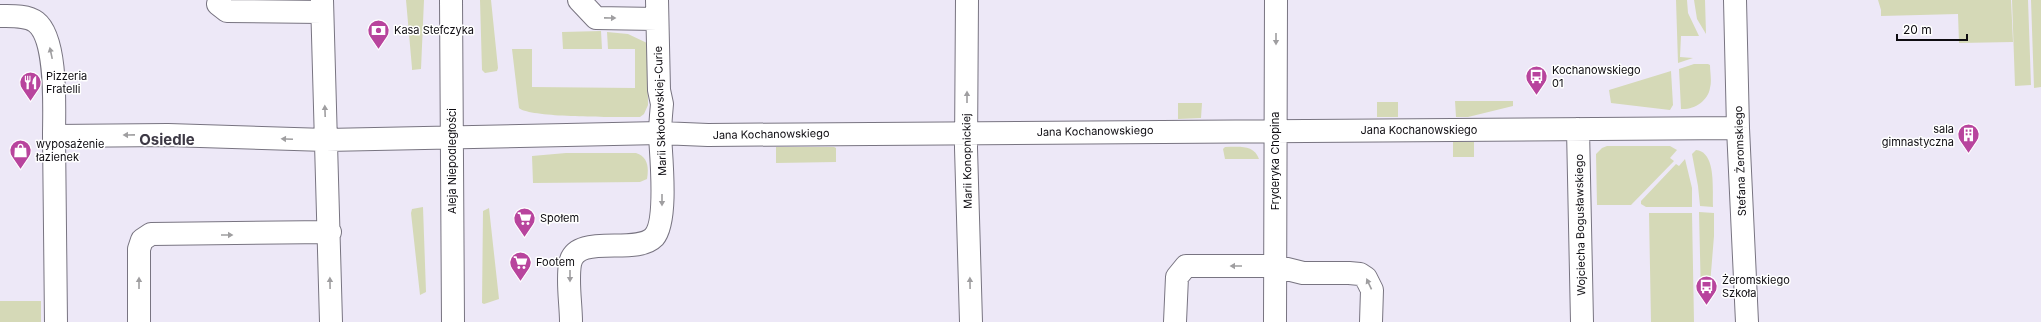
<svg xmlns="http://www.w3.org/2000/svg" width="2041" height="322" viewBox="0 0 2041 322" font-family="Inter,sans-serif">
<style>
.green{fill:#d5d9b7}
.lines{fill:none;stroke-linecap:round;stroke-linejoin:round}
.minor-casing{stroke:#787481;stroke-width:24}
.minor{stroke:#fff;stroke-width:22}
.oneway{fill:#9f9ea0}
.labels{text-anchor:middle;stroke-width:3;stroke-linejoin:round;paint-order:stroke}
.poi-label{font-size:11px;fill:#0e0c11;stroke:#fff;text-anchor:start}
.street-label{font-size:11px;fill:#0e0c11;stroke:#fff}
.district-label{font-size:15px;font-weight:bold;fill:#3d3945;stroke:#fff}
</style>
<rect width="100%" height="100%" fill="#ede8f7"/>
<path class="green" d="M406 0H424L421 69 412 70V68Z
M480 0H491L498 68 497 71 485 73 482 70Z
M1676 0H1687L1688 13 1699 36H1681L1680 57 1693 58 1678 63Z
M1694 0H1705L1706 34 1697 19Z
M1878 0H2011L2013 42 1959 43 1958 14 1881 16V10Z
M2012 0H2028L2031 85 2015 86Z
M2031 0H2041V87L2034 88Z
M601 31 602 49H563L562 32Z
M607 32 628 34 647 43 648 105 644 114 640 117C621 117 529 118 519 108L512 49H532V87L635 88V49H608Z
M1694 64H1708L1710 65C1710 72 1712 81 1710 88 1708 101 1694 110 1681 109L1679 69Z
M1671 71 1673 105 1670 110 1611 103 1609 90Z
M1455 101H1513V106L1468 117H1456Z
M1377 102H1398V117H1377Z
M1178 103H1202L1201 118 1178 119Z
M1453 142H1474V157H1453Z
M1607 146H1670L1677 150 1670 158 1674 161 1631 205H1597L1596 154 1602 148Z
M776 147H834L836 148V162L776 163Z
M1225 147C1238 147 1254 144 1259 159H1225L1223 149Z
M1696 150C1717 152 1712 191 1713 207L1700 206 1698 186 1692 154Z
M566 153H636C648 157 649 167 647 179L640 182 533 183 532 156Z
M1685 159 1692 188V207H1646L1641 204V201L1676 164 1679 166Z
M423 207 426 292 420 295 411 213 412 209Z
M489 208 499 299 484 304 482 303 483 211Z
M1699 212 1714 213V236L1709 297H1701Z
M1649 213H1692L1694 322H1651Z
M0 301H41V322H0Z"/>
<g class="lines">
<defs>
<path id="minor" d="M322 0 331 322
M451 0 453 322
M579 0 596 18 657 19
M967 0 966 148 971 322
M1735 0 1738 128 1747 322
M218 4 227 11 322 12
M0 16C11 16 27 15 36 22 58 39 54 110 54 136L168 135 326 140 660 133 708 135 1738 128
M1578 129 1582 322
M54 136 56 322
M139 322V249L142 240 151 234 330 232
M571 322C571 304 567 282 570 264 575 232 636 256 654 237 668 221 661 157 660 135 660 125 661 115 662 104L659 90 657 0
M1175 322 1177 277 1186 266H1275L1303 273H1349L1360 274 1366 278 1372 290 1371 322
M1275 322 1276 0"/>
</defs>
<use href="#minor" class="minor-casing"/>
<use href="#minor" class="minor"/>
</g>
<defs><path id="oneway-solid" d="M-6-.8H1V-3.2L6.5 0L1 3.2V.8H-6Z"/></defs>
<g class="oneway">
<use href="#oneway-solid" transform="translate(610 18) rotate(1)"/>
<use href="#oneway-solid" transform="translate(1276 39) rotate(90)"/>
<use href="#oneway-solid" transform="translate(51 53) rotate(-102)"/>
<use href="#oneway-solid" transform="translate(967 97) rotate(-90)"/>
<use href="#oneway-solid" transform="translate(325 111) rotate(-92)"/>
<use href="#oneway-solid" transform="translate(129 135) rotate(179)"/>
<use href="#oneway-solid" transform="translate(287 139) rotate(-178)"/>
<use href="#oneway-solid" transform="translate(662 200) rotate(90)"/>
<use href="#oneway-solid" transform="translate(227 235)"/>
<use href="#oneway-solid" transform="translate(1236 266) rotate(180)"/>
<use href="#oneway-solid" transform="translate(570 276) rotate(90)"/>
<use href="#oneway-solid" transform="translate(139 283) rotate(-90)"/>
<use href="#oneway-solid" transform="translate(330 283) rotate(-91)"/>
<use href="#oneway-solid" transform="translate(970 283) rotate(-91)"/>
<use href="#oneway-solid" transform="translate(1369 284) rotate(-115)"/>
</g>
<defs>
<symbol id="bank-pin" viewBox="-11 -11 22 30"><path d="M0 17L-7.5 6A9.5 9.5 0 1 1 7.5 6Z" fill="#b8449d" stroke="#fff"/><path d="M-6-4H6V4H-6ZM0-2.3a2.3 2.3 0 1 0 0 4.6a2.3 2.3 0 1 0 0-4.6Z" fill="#fff"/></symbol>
<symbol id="bus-pin" viewBox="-11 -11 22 30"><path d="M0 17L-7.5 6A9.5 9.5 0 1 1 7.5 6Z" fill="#b8449d" stroke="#fff"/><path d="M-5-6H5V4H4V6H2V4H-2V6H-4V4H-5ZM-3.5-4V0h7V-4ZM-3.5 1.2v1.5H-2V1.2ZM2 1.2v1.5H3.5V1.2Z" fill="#fff"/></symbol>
<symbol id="restaurant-pin" viewBox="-11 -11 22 30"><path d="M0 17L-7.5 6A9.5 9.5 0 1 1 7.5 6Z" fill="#b8449d" stroke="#fff"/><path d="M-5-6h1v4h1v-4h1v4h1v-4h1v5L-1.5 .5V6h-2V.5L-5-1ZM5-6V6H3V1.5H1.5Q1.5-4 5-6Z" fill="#fff"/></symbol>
<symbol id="building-pin" viewBox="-11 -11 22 30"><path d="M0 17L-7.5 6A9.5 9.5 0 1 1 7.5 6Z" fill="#b8449d" stroke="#fff"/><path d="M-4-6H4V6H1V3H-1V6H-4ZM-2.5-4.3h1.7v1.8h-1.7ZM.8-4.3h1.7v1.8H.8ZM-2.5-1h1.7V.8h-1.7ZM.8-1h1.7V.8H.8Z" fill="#fff"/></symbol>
<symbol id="shop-pin" viewBox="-11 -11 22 30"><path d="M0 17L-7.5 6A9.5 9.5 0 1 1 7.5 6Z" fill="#b8449d" stroke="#fff"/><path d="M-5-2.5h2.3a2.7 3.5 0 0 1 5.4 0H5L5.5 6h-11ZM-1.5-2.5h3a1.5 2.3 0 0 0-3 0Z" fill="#fff"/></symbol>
<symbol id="supermarket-pin" viewBox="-11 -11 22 30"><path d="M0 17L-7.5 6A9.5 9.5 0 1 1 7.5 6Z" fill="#b8449d" stroke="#fff"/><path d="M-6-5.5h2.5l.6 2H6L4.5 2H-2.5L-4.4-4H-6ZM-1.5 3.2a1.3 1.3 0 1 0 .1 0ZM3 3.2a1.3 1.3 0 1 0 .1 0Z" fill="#fff"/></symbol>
</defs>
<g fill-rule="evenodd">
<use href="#bank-pin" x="366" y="18" width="25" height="34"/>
<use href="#bus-pin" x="1524" y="64" width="25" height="34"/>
<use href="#restaurant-pin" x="18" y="70" width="25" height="34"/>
<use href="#building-pin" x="1956" y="122" width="25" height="34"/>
<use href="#shop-pin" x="8" y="138" width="25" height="34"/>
<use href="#supermarket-pin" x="512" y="206" width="25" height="34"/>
<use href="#supermarket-pin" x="508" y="250" width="25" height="34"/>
<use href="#bus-pin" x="1694" y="274" width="25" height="34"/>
</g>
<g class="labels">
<g class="poi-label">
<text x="394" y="34">Kasa Stefczyka</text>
<text x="1552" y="74">Kochanowskiego<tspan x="1552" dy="13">01</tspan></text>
<text x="46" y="80">Pizzeria<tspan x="46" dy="13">Fratelli</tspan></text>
<text x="1954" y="133" text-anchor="end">sala<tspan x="1954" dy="13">gimnastyczna</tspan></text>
<text x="36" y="148">wyposażenie<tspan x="36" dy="13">łazienek</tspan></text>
<text x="540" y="222">Społem</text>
<text x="536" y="266">Footem</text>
<text x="1722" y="284">Żeromskiego<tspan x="1722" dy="13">Szkoła</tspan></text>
</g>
<g class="street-label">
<text transform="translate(660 111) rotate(-92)" y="4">Marii Skłodowskiej-Curie</text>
<text x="1419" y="134">Jana Kochanowskiego</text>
<text transform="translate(1095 131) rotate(-1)" y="4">Jana Kochanowskiego</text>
<text transform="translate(771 134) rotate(-1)" y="4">Jana Kochanowskiego</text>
<text transform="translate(452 161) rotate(-90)" y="4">Aleja Niepodległości</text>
<text transform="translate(967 161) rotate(-91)" y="4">Marii Konopnickiej</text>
<text transform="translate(1275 161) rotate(-90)" y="4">Fryderyka Chopina</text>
<text transform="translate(1740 161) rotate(-92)" y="4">Stefana Żeromskiego</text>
<text transform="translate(1580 225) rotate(-91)" y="4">Wojciecha Bogusławskiego</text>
</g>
<g class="district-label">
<text x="167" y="145">Osiedle</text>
</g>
</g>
<path d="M1897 34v6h70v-6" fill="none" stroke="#0e0c11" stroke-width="2"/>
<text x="1903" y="34" font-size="12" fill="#0e0c11" stroke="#ffffff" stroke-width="3" paint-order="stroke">20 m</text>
</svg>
